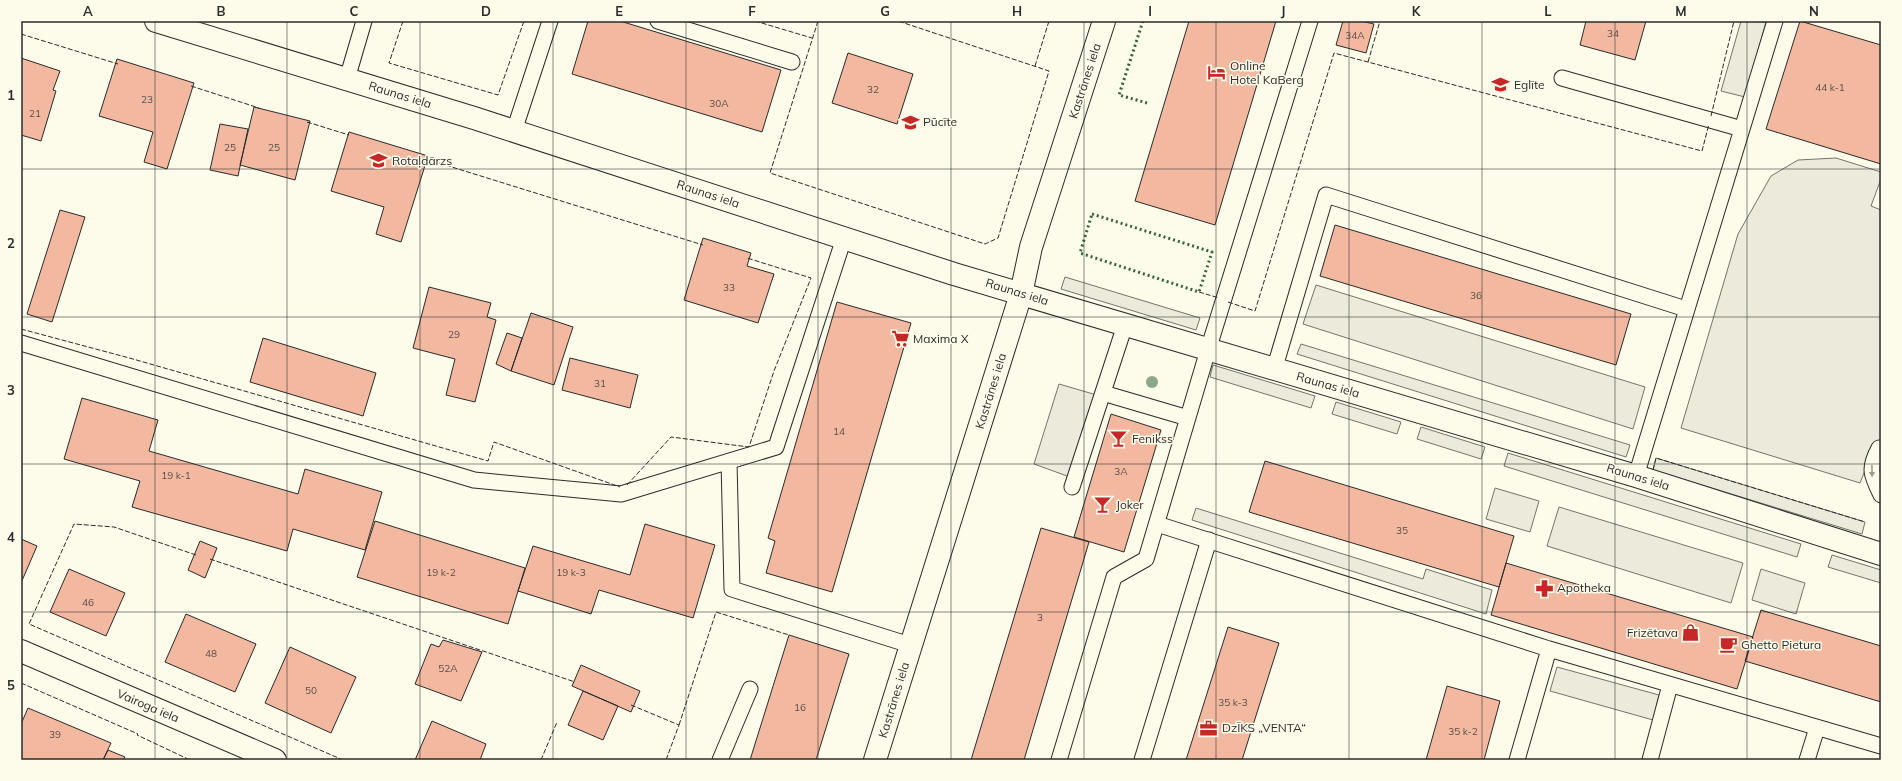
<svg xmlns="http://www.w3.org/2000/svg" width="1902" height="781" viewBox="0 0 1902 781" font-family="Mulish,sans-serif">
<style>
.green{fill:#ecebdb;stroke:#74746e}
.parking{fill:#eceadb;stroke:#74746e}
.building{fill:#f2b8a0;stroke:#2b2b2b}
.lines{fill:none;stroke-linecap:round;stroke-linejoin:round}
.service-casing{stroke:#2b2b2b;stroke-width:17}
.minor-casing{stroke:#2b2b2b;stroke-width:24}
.tertiary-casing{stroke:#2b2b2b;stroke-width:24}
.service{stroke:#fdfbea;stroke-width:15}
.minor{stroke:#fdfbea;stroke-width:22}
.tertiary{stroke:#fdfbea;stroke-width:22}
.hedge{stroke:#34623c;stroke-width:3;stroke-dasharray:2 3;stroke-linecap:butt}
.fence{stroke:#2b2b2b;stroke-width:1;stroke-dasharray:5 2;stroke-linecap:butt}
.tree{fill:#8ea78a}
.oneway{fill:#9e9d94}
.grid{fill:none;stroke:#2b2b2b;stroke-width:1;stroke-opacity:0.55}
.labels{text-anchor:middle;stroke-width:3;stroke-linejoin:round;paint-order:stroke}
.number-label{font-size:10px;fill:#5d4e48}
.poi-label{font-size:12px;fill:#2b2b2b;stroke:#fdfbea;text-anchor:start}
.street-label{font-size:12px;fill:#2b2b2b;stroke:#fdfbea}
.neatline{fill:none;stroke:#2b2b2b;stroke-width:1.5}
.grid-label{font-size:13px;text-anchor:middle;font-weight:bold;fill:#2b2b2b}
</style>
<rect width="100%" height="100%" fill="#fdfbea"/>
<path class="green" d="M1065 277 1200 318 1196 330 1061 289Z
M1316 285 1645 387 1633 429 1303 324Z
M1301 344 1630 445 1626 457 1297 354Z
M1213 365 1315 396 1311 408 1210 377Z
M1336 402 1401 422 1397 434 1332 414Z
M1421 427 1485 447 1481 459 1417 439Z
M1508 453 1801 544 1797 557 1504 466Z
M1656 458 1865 522 1862 534 1653 470Z
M1495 488 1539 501 1530 532 1486 519Z
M1559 507 1743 563 1731 603 1547 546Z
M1832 555 1881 570V583L1828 567Z
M1761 569 1805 583 1796 614 1752 600Z"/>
<path class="parking" d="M1741 21 1766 22 1745 97 1721 91Z
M1836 158 1881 172V179L1871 206 1881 210V466L1866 468 1860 483 1681 428 1738 234 1771 176 1798 160Z
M1059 384 1107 398 1081 481 1034 464Z
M1196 508 1423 579 1426 569 1492 590 1486 614 1192 520Z
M1557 667 1659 695 1653 720 1550 691Z"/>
<path class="building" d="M588 21H620L781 70 762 132 572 74Z
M1189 21H1276L1215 225 1135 201Z
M1343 21H1361L1374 24 1366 53 1336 45Z
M1586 21H1646L1635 60 1580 45Z
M1800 21 1881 45V164L1766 129Z
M848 53 913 74 897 124 832 103Z
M21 58 60 71 53 90 56 91 41 141 21 135Z
M117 59 194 83 167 169 144 162 153 132 99 116Z
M254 107 310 121 295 180 240 165Z
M220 124 248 129 238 176 210 170Z
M349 132 428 156 401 242 376 234 384 207 331 191Z
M60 210 85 217 52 322 27 314Z
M1335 225 1631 314 1616 365 1320 276Z
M703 238 751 253 747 266 774 274 758 323 684 300Z
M429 287 491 303 487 317 496 320 475 402 446 395 455 359 413 348Z
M837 302 911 323 832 592 766 573 775 541 768 538Z
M531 313 573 327 554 385 511 371Z
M507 333 522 338 511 371 496 364Z
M263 338 376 373 363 416 250 382Z
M570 358 638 375 630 408 562 390Z
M82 398 158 420 149 451 298 494 305 469 382 492 365 550 293 529 287 551 132 507 140 481 64 459Z
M1111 414 1161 430 1124 552 1074 537Z
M1265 461 1514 536 1499 587 1249 512Z
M375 521 525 568 508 624 357 577Z
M645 524 715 545 693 618 599 590 591 614 518 591 533 546 630 575Z
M1041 528 1089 542 1024 760H971Z
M21 539 37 546 21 583Z
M200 541 217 548 205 578 188 570Z
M1506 563 1753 637 1737 689 1491 615Z
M69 569 125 593 106 636 50 612Z
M1761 610 1881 646V702L1745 661Z
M186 614 256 644 235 692 165 662Z
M1228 627 1279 643 1242 760H1186Z
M789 635 849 654 816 760H750Z
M443 640 482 652 461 701 415 684 431 644 439 647Z
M290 647 356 677 331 733 265 703Z
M581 665 640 691 631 712 572 686Z
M1447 686 1500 701 1484 760H1426Z
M583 691 618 706 603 740 568 725Z
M28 708 111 743 103 760H21V724Z
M432 721 486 744 480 760H415Z
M108 750 125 757 123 760H103Z"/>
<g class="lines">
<defs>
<path id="service" d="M658 21 792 62
M1562 78 1742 129
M347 79 364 21
M514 131 550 21
M21 343 474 480 621 494 776 447 844 238
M1274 370 1326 195 1686 309
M1103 393 1188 418
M1881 449 1879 448C1868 468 1871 475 1881 495
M729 461 732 589 910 645
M1636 476 1775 21
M1072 487 1125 325
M1157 524 1549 649 1881 746
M720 760 750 689
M1059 760 1114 577 1146 559 1208 350 1310 21
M1142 760 1209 540
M1517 760 1549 649
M1650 760 1670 685
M1807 760 1817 728"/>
<path id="minor" d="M156 21 474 118 954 274 1636 476 1881 554
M21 651 275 760"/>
<path id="tertiary" d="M875 760 1021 294 1031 247 1104 21"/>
</defs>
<use href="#service" class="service-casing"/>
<use href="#minor" class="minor-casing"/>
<use href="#tertiary" class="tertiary-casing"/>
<use href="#service" class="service"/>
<use href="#minor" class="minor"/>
<use href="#tertiary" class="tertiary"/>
<path class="hedge" d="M1143 21 1119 95 1147 103
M1092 214 1212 252 1199 292 1080 253Z"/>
<path class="fence" d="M403 21 389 63 498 95 524 21
M755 21 812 38
M818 21 770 173 985 244 998 238 1049 71 898 21
M21 34 118 64
M1368 62 1380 21
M1035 66 1049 21
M191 86 259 108
M1711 116 1734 21
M307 122 349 135
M426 159 703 245
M1199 292 1219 298
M1228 302 1255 311 1334 53 1702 151 1709 124
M21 329 133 359 488 461 494 442 620 487
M1653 470 1656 458 1865 522
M627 485 671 437 749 447 774 371 811 278 747 258
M196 555 114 527 74 524 29 624 343 760
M210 559 575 682
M21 683 138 734 137 735 190 760
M631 705 679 725 666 760
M679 725 716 612 789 635
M541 760 557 722"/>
</g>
<circle class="tree" cx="1152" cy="382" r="6"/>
<defs><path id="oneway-solid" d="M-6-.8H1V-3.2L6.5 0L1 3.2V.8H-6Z"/></defs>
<use class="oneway" href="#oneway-solid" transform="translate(1872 471) rotate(89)"/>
<path class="grid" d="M155 21V760M287 21V760M420 21V760M553 21V760M686 21V760M818 21V760M951 21V760M1084 21V760M1216 21V760M1349 21V760M1482 21V760M1615 21V760M1747 21V760M21 169H1881M21 317H1881M21 464H1881M21 612H1881"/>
<defs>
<symbol id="hotel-bare" viewBox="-9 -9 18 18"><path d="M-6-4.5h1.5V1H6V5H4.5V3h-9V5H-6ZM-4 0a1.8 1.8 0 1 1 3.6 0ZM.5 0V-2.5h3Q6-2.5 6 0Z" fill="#c62828" stroke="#fdfbea" stroke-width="2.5" paint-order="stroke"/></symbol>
<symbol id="school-bare" viewBox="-9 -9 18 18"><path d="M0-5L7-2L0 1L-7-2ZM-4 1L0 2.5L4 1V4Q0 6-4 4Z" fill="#c62828" stroke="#fdfbea" stroke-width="2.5" paint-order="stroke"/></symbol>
<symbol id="supermarket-bare" viewBox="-9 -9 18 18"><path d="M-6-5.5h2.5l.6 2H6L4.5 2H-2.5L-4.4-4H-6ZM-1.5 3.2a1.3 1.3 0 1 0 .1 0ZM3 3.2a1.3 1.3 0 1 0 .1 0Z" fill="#c62828" stroke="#fdfbea" stroke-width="2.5" paint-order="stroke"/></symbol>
<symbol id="bar-bare" viewBox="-9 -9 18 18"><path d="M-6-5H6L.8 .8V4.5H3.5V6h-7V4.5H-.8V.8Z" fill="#c62828" stroke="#fdfbea" stroke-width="2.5" paint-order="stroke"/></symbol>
<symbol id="pharmacy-bare" viewBox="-9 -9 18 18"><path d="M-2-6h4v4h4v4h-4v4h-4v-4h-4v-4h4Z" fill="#c62828" stroke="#fdfbea" stroke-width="2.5" paint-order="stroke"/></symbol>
<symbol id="shop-bare" viewBox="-9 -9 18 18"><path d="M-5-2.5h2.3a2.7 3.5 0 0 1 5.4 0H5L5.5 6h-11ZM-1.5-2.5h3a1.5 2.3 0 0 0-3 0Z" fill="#c62828" stroke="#fdfbea" stroke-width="2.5" paint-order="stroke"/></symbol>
<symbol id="cafe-bare" viewBox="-9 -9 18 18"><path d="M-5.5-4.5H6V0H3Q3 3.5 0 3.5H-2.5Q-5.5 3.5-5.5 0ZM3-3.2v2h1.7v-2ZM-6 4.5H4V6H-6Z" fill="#c62828" stroke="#fdfbea" stroke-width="2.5" paint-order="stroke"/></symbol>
<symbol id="office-bare" viewBox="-9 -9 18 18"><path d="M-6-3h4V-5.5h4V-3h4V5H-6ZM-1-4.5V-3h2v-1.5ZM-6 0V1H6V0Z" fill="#c62828" stroke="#fdfbea" stroke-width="2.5" paint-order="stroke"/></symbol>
</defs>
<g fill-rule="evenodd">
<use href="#hotel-bare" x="1204" y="60" width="25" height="25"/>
<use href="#school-bare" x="1488" y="72" width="25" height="25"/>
<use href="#school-bare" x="898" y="110" width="25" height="25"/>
<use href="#school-bare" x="366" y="148" width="25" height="25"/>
<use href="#supermarket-bare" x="888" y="326" width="25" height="25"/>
<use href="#bar-bare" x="1106" y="426" width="25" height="25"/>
<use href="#bar-bare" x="1090" y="492" width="25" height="25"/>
<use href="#pharmacy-bare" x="1532" y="576" width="25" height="25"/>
<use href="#shop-bare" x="1678" y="620" width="25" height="25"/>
<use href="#cafe-bare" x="1716" y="632" width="25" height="25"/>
<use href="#office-bare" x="1196" y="716" width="25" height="25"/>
</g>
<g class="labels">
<g class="number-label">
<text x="1613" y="37">34</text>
<text x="1355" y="39">34A</text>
<text x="1830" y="91">44 k-1</text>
<text x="873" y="93">32</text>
<text x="147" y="103">23</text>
<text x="719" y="107">30A</text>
<text x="35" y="117">21</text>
<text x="230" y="151">25</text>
<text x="274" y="151">25</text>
<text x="729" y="291">33</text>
<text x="1476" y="299">36</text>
<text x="454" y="338">29</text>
<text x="600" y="387">31</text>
<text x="839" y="435">14</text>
<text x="1121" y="475">3A</text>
<text x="176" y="479">19 k-1</text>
<text x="1402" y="534">35</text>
<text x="441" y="576">19 k-2</text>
<text x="571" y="576">19 k-3</text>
<text x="88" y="606">46</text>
<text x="1040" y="621">3</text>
<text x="211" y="657">48</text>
<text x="448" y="672">52A</text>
<text x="311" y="694">50</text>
<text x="1233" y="706">35 k-3</text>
<text x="800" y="711">16</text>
<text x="1463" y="735">35 k-2</text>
<text x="55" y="738">39</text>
</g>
<g class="poi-label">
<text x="1230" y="70">Online<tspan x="1230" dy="14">Hotel KaBerg</tspan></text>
<text x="1514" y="89">Eglīte</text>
<text x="923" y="126">Pūcīte</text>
<text x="392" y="165">Rotaļdārzs</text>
<text x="913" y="343">Maxima X</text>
<text x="1132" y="443">Fenikss</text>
<text x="1116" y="509">Joker</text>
<text x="1557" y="592">Apotheka</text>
<text x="1678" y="637" text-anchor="end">Frizētava</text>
<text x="1741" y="649">Ghetto Pietura</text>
<text x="1222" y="732">DzĪKS „VENTA“</text>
</g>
<g class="street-label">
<text transform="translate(1085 81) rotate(-72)" y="4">Kastrānes iela</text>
<text transform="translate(400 95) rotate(17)" y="4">Raunas iela</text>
<text transform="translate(708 194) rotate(18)" y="4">Raunas iela</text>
<text transform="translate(1017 292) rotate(17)" y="4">Raunas iela</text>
<text transform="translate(1328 385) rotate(16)" y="4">Raunas iela</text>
<text transform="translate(991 391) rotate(-73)" y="4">Kastrānes iela</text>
<text transform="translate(1638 477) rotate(17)" y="4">Raunas iela</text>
<text transform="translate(894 700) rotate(-73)" y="4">Kastrānes iela</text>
<text transform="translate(148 706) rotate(23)" y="4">Vairoga iela</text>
</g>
</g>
<rect width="1902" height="781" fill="none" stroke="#fdfbea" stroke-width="44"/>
<rect x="22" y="22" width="1858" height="737" class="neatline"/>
<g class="grid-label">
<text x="88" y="16">A</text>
<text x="221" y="16">B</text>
<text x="354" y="16">C</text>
<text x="486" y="16">D</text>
<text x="619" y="16">E</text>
<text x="752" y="16">F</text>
<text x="885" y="16">G</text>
<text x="1017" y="16">H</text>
<text x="1150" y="16">I</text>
<text x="1283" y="16">J</text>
<text x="1416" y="16">K</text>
<text x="1548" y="16">L</text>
<text x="1681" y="16">M</text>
<text x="1814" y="16">N</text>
<text x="11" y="100">1</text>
<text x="11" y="248">2</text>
<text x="11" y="395">3</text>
<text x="11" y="542">4</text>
<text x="11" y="690">5</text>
</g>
</svg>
